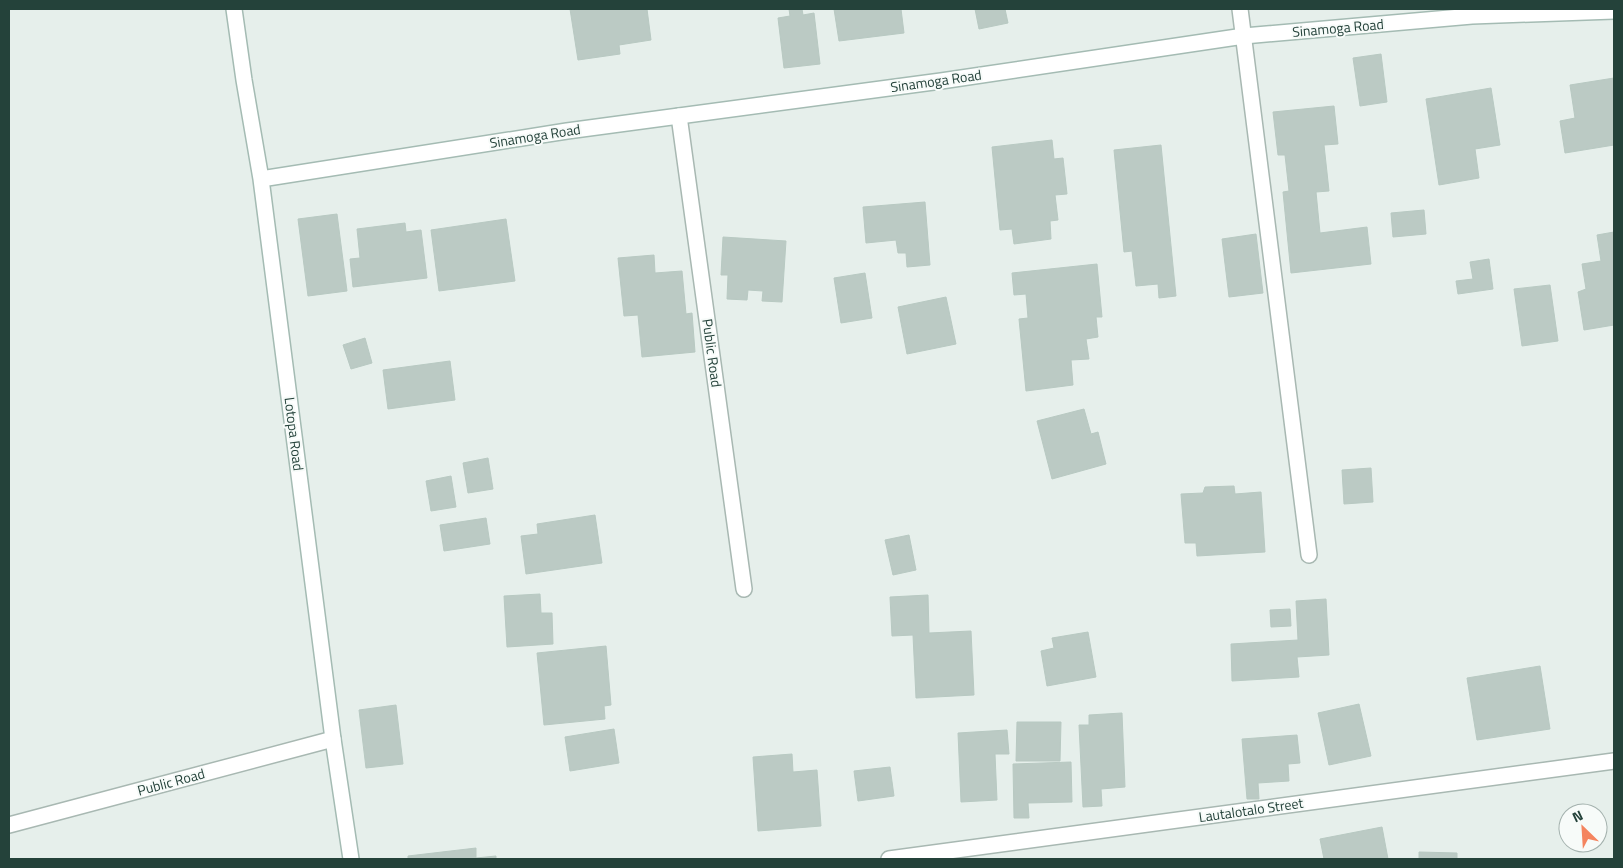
<svg xmlns="http://www.w3.org/2000/svg" width="1623" height="868" viewBox="0 0 1623 868" font-family="'Titillium Web',sans-serif">
<style>
.building{fill:#bbcac4;stroke:#b8c9c2}
.lines{fill:none;stroke-linecap:round;stroke-linejoin:round}
.street-casing{stroke:#a8b8b2;stroke-width:18}
.secondary-casing{stroke:#a4bbb3;stroke-width:18}
.street{stroke:#fff;stroke-width:15}
.secondary{stroke:#fff;stroke-width:15}
.labels{text-anchor:middle;stroke-width:4;stroke-linejoin:round;paint-order:stroke}
.street-label{font-size:14px;fill:#24423a;stroke:#f7fbf9}
</style>
<rect width="100%" height="100%" fill="#e6efeb"/>
<path class="building" d="M570 9H647L651 40 619 45 620 54 578 60Z
M789 9H802L803 15 814 13 820 64 784 68 778 18 790 16Z
M834 9H901L904 33 839 41Z
M975 9H1005L1008 23 979 29Z
M1381 54 1387 102 1360 106 1353 58Z
M1614 78V145L1565 153 1560 121 1575 118 1570 85Z
M1491 88 1500 145 1475 149 1479 178 1439 185 1426 99Z
M1334 106 1338 144 1324 145 1329 191 1316 192 1320 233 1367 227 1371 264 1291 273 1283 192 1289 191 1285 155H1278L1273 112Z
M1052 140 1054 159 1063 158 1067 194 1055 195 1058 220 1050 221 1051 239 1014 244 1012 229 1000 230 992 147Z
M1161 145 1176 296 1159 298 1158 284 1136 286 1132 251 1124 252 1114 150Z
M925 202 930 265 907 267 906 253H898L896 240 866 243 863 207Z
M1424 210 1426 234 1393 237 1391 213Z
M337 214 347 291 308 296 298 219Z
M506 219 515 281 439 291 431 230Z
M405 223 406 232 421 230 427 278 353 287 350 259 360 258 357 229Z
M1614 232V325L1584 330 1578 292 1586 289 1582 264 1601 261 1597 235Z
M1256 234 1263 293 1229 297 1222 239Z
M723 237 786 241 782 302 762 301 763 291 748 290 747 300 727 299 728 275H721Z
M654 255 655 273 682 271 686 314 692 313 695 352 642 357 638 315 624 316 618 258Z
M1489 259 1493 289 1458 294 1456 281 1473 279 1470 262Z
M1097 264 1102 317H1096L1098 337 1086 339 1089 359 1071 360 1073 385 1026 391 1019 319 1028 318 1026 294 1014 295 1012 273Z
M865 273 872 318 841 323 834 278Z
M1550 285 1558 341 1522 346 1514 289Z
M946 297 956 344 907 354 898 307Z
M365 338 372 363 351 369 343 345Z
M450 361 455 400 388 409 383 370Z
M1084 409 1091 434 1098 432 1106 464 1052 479 1037 421Z
M488 458 493 489 468 493 463 463Z
M1371 468 1373 502 1344 504 1342 470Z
M451 476 456 507 431 511 426 481Z
M1234 486 1235 494 1261 492 1265 552 1197 556 1196 543H1185L1181 494 1203 493 1205 487Z
M595 515 602 563 526 574 521 536 538 534 537 524Z
M486 518 490 544 444 551 440 525Z
M909 535 916 570 893 575 885 540Z
M540 594 541 613H552L553 644 507 647 504 596Z
M928 595 929 633 971 631 974 695 916 698 913 635 892 636 890 597Z
M1326 599 1329 655 1297 657 1299 677 1232 681 1231 644 1298 640 1296 601Z
M1290 609 1291 626 1271 627 1270 610Z
M1088 632 1096 677 1047 686 1041 651 1054 648 1052 638Z
M606 646 611 705 604 706 605 719 544 725 537 653Z
M1540 666 1550 729 1477 740 1467 678Z
M1359 704 1371 756 1329 765 1318 713Z
M396 705 403 764 366 768 359 710Z
M1122 713 1125 787 1101 789 1102 806 1083 807 1079 725H1089V715Z
M1017 722H1061L1060 761H1016Z
M614 729 619 763 570 771 565 737Z
M1007 730 1009 754H995L997 800 961 802 958 733Z
M1297 735 1300 763 1288 764 1289 781 1258 783 1259 799H1247L1242 739Z
M792 754 793 772 817 770 821 826 758 831 753 757Z
M1071 762 1072 802 1028 803 1029 818H1014L1013 764Z
M890 767 894 796 858 801 854 771Z
M1382 827 1388 859H1324L1320 839Z
M476 848V858L496 856V859H408V856Z
M1419 852 1457 853V859H1419Z"/>
<g class="lines">
<defs>
<path id="street" d="M1240 9 1309 555
M679 116 744 589
M9 825 333 739
M889 859 1614 761"/>
<path id="secondary" d="M234 9 244 80 261 179 333 739 351 859
M261 179 567 131 941 81 1244 36 1472 16 1614 11"/>
</defs>
<use href="#street" class="street-casing"/>
<use href="#secondary" class="secondary-casing"/>
<use href="#street" class="street"/>
<use href="#secondary" class="secondary"/>
</g>
<g class="labels">
<g class="street-label">
<text transform="translate(1338 28) rotate(-5)" y="5">Sinamoga Road</text>
<text transform="translate(936 81) rotate(-8)" y="5">Sinamoga Road</text>
<text transform="translate(535 136) rotate(-9)" y="5">Sinamoga Road</text>
<text transform="translate(712 353) rotate(82)" y="5">Public Road</text>
<text transform="translate(294 434) rotate(83)" y="5">Lotopa Road</text>
<text transform="translate(171 782) rotate(-15)" y="5">Public Road</text>
<text transform="translate(1251 810) rotate(-8)" y="5">Lautalotalo Street</text>
</g>
</g>
<rect width="1623" height="868" fill="none" stroke="#24423a" stroke-width="20"/>
<g transform="translate(1583 828) rotate(335)"><circle r="24" fill="#f7fbf9" stroke="#a3b1ad"/>
<path d="M0-4L9 19L0 12L-9 19Z" fill="#f4845f"/>
<text y="-8" font-size="14" font-weight="bold" text-anchor="middle" fill="#24423a">N</text>
</g>
</svg>
